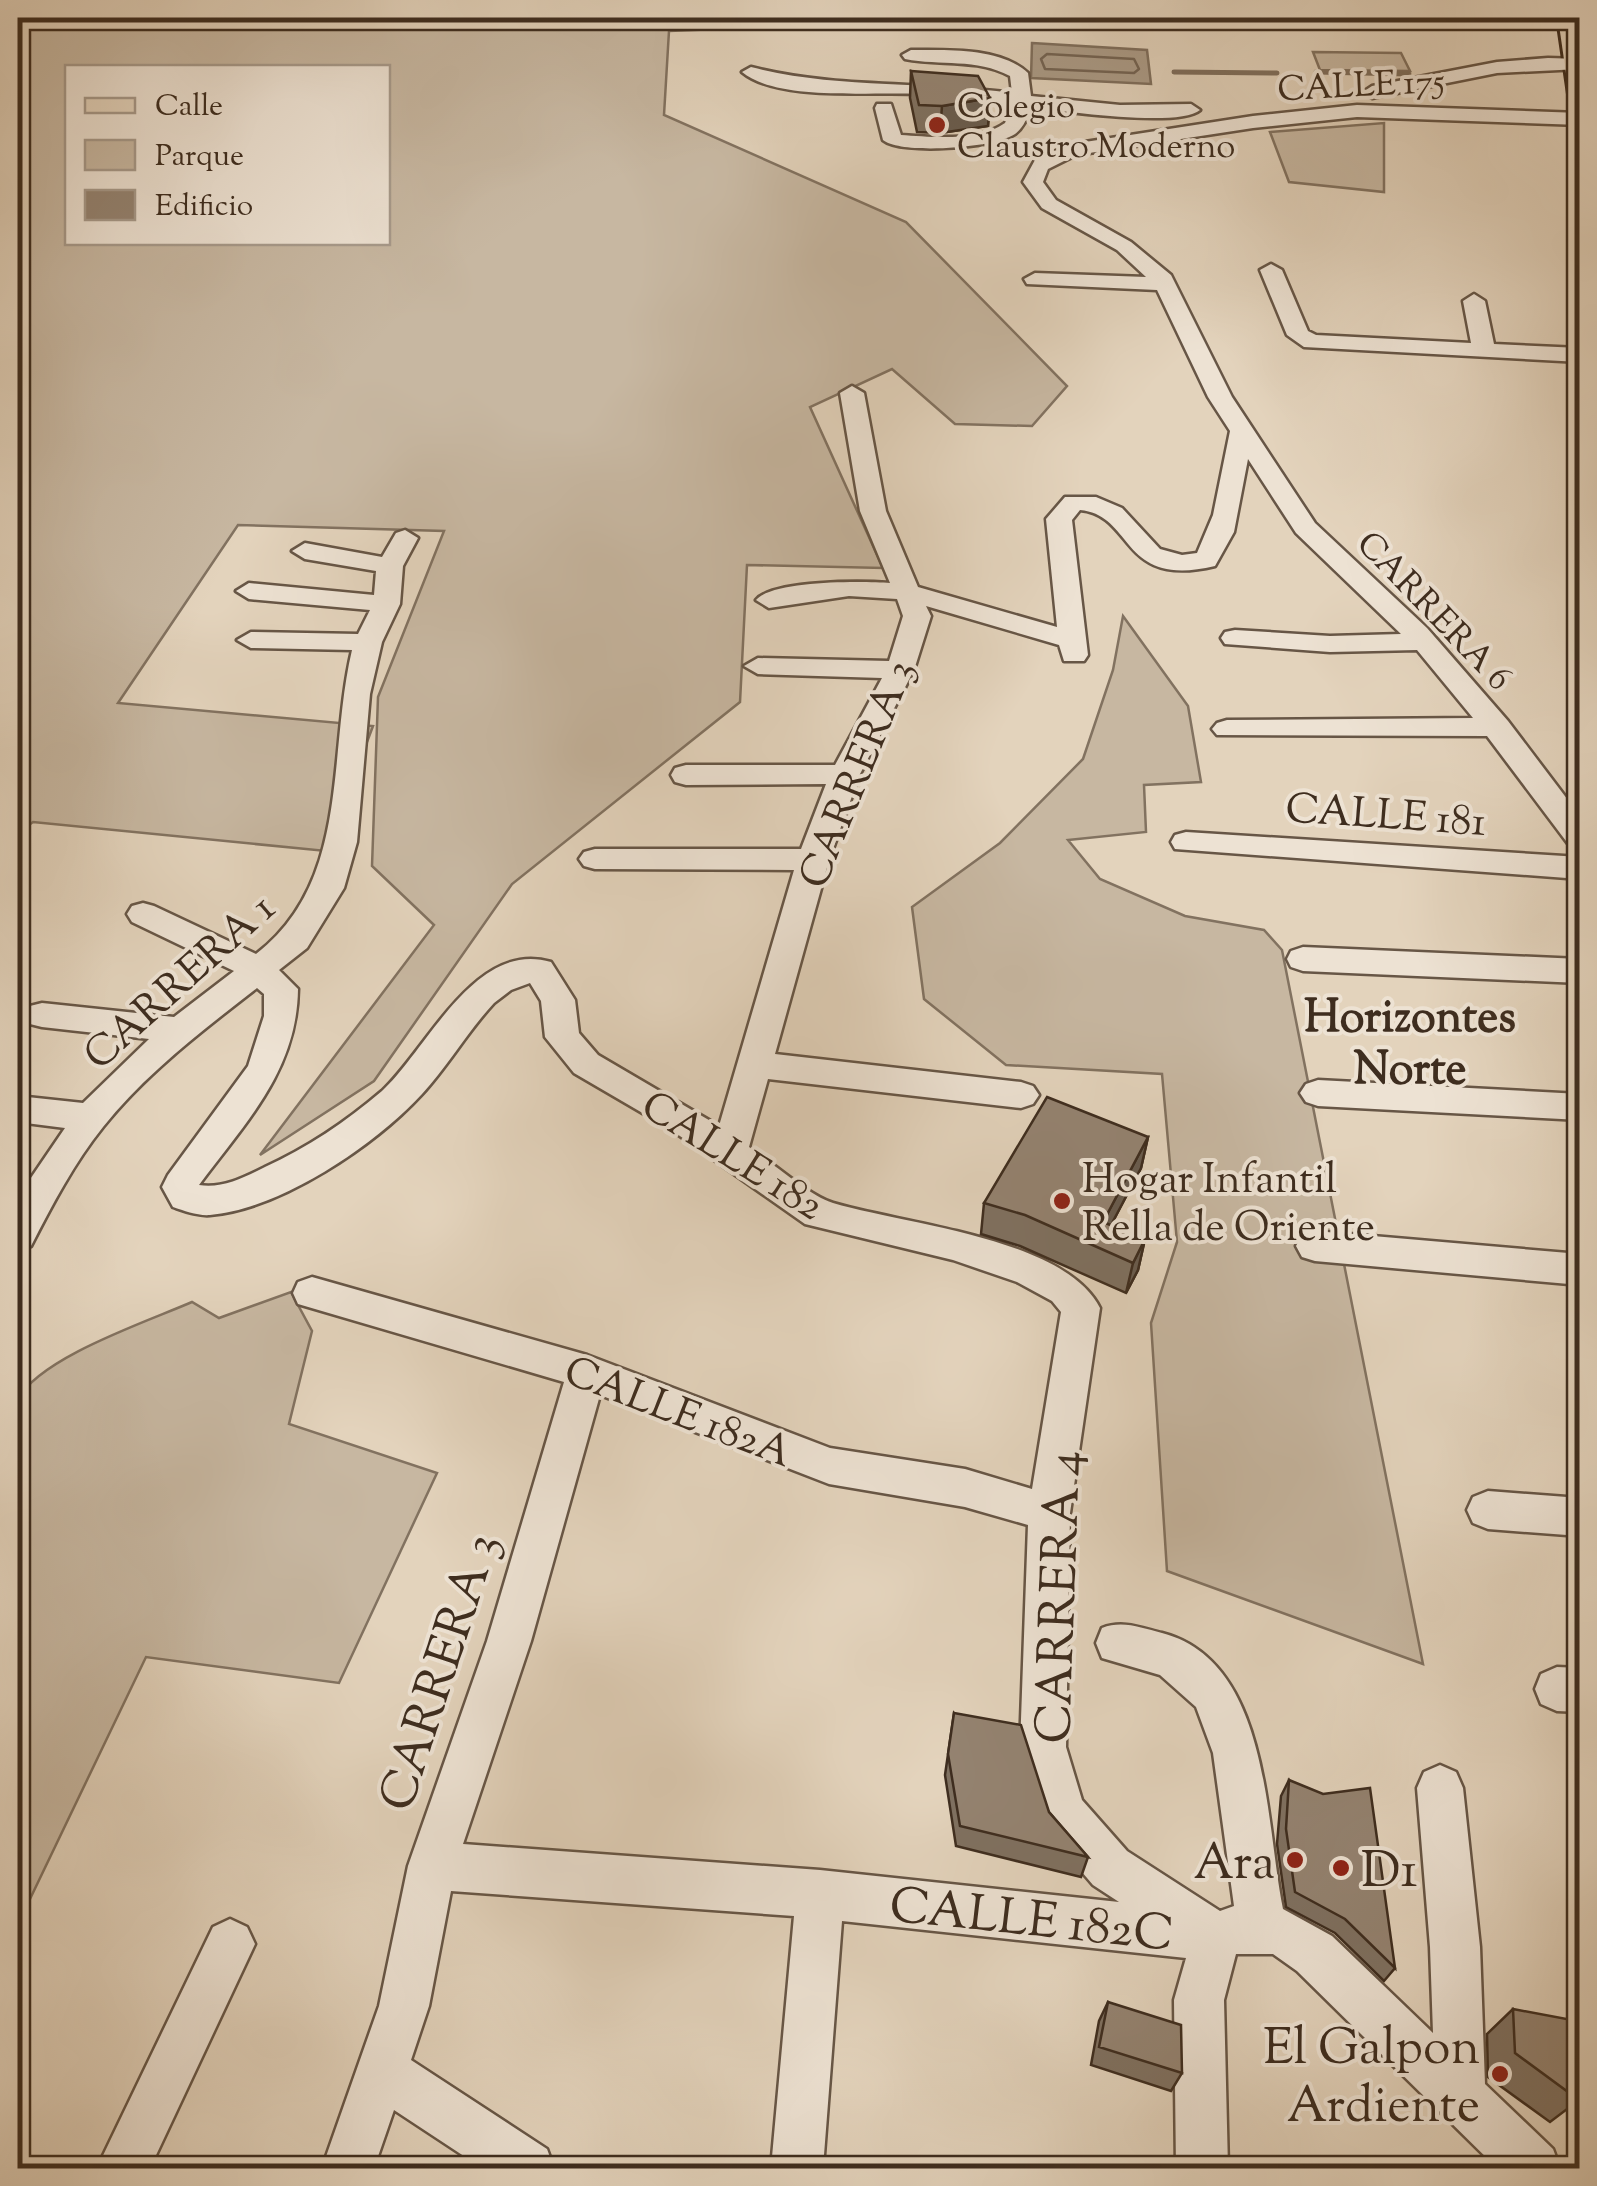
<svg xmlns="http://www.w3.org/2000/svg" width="1597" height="2186" viewBox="0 0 1597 2186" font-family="'Sorts Mill Goudy',serif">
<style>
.green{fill:#c7b7a1;stroke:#827260;stroke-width:2.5;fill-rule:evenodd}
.water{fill:#ab9b87;stroke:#7f6f5d;stroke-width:2.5}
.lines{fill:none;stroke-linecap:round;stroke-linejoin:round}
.shore{stroke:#746453;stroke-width:2.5}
.stream{stroke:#7f6f5d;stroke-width:5}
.minor-casing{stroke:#675646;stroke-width:5}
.major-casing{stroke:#3e2d1f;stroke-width:6}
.minor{fill:#ede2d3;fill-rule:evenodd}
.major{fill:#e3d3bc;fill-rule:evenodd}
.wall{fill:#7f7161;stroke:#3e2d1f;stroke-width:2.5}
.shaded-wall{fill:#685c4f;stroke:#3e2d1f;stroke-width:2.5}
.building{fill:#948371;stroke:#3e2d1f;stroke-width:2.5}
.poi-dot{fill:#8f2418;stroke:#ede2d3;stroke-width:4}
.labels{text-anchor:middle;stroke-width:8;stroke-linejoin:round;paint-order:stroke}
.far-street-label{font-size:35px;fill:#3e2d1f;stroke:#ede2d3}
.far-poi-label{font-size:35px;fill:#3e2d1f;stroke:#ede2d3;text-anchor:start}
.street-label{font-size:42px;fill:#3e2d1f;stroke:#ede2d3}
.poi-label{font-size:42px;fill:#3e2d1f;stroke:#ede2d3;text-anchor:start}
.neighbourhood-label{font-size:45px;font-weight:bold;fill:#3e2d1f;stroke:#ede2d3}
.near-street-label{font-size:50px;fill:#3e2d1f;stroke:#ede2d3}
.near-poi-label{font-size:50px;fill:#3e2d1f;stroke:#ede2d3;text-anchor:end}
</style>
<rect width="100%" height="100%" fill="#e3d3bc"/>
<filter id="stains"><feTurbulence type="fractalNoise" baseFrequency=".002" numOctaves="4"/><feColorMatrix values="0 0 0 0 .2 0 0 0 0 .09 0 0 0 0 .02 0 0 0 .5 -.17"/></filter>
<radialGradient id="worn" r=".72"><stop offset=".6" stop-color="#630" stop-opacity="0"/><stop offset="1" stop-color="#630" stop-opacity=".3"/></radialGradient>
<path class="green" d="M18 18 982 19 669 31 664 115 906 222 1067 386 1032 426 955 424 892 369 810 407 883 568 747 565 740 702 512 884 374 1081 260 1155 434 925 372 866 378 697 444 531 238 525 118 703 373 726 326 851 33 822 18 833ZM68 68H388V242H68Z
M1313 52 1401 53 1410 71 1320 70Z
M1384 123V192L1289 182 1270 132Z
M1123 616 1188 706 1201 782 1144 785 1146 832 1068 840 1100 879 1185 916 1264 930 1282 950 1423 1664 1167 1571 1151 1323 1177 1242 1162 1074 1006 1065 924 999 912 907 1000 843 1083 759 1113 670Z
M291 1292 312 1331 289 1424 437 1473 339 1683 146 1657 18 1924V1399C41 1357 146 1322 192 1302L219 1318Z"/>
<path class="water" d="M1032 43 1147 50 1151 84 1031 78Z"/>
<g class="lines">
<path class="shore" d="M1047 54 1134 59 1139 69 1134 73 1045 69 1041 59Z"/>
<path class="stream" d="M1174 72 1277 73
M1316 72 1409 74"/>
<defs>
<path id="minor" d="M1489 18H1565L1578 23 1569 28 1498 23Z
M911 50C947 50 1000 47 1028 73L1031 96 1120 105 1191 104 1200 110C1179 128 1062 111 1030 107 1028 117 1024 127 1015 134 995 148 901 155 883 140L875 108 877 104H891L901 135C932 137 979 142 1005 123L1012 104C981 100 950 96 918 94 872 91 778 102 742 72L751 67C836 89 925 81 1012 93L1010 76C976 58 941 66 905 59L902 55Z
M1548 58 1580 59V69L1497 73 1372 98 1363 92 1372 86 1497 62Z
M1357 105 1580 113V125L1357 117 1253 128 1076 155 1048 169 1043 182 1056 200 1131 242 1171 275 1232 397 1315 523 1427 628 1508 721 1580 816V848L1569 845 1487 736 1217 735 1212 729 1217 723 1227 720 1473 718 1417 650 1330 652 1225 644 1221 638 1225 632 1235 630 1330 636 1401 634 1296 533 1248 459 1234 532 1215 566C1119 589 1135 515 1080 510L1072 520 1088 655 1084 661H1064L1059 645 926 606 931 616 914 670 860 774 829 860 775 1054 1021 1082 1033 1086 1039 1095 1033 1104 1021 1108 768 1079 749 1147C772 1162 808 1195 833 1203 903 1224 1065 1238 1100 1308L1070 1513 1066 1747 1082 1800 1127 1851 1220 1911 1234 1906 1213 1753 1196 1707 1160 1675 1102 1658 1096 1643 1102 1628C1123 1620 1141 1628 1162 1633 1270 1661 1265 1821 1283 1909L1332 1936 1433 2033 1430 1947 1417 1788 1424 1772 1440 1765 1456 1772 1463 1788 1480 1947 1485 2084 1553 2149 1560 2168H1497L1297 1971 1273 1954H1236L1224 2000 1228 2168H1176L1174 2000 1186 1958 842 1921 823 2168H771L794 1916 451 1891 429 2006 411 2060 547 2149 554 2168H482L394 2110 374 2168H322L379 2006 408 1866 487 1641 564 1382 298 1304 293 1293 298 1282 312 1277 587 1355 830 1448 965 1469 1032 1489 1061 1312 1052 1301 1017 1282 953 1260 805 1224 670 1129 574 1073 545 1037 541 1001 530 983 511 990 494 1003C467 1032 448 1066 422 1094 375 1145 281 1209 210 1215 198 1216 185 1211 173 1207L162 1187 168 1175 248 1066 264 1016V994L257 988C203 1030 145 1074 103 1127 74 1163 52 1205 31 1246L18 1250V1197L65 1128 18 1122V1096L83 1103 149 1039 42 1027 30 1024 25 1015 30 1006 42 1003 174 1017 234 971 132 922 127 914 132 906 143 903 154 906 256 954C351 881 327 756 352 650L251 648 237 640 251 632 358 634 370 610 249 599 236 591 249 583 374 595 376 571 305 559 292 551 305 543 382 557 396 533 405 530 418 538 403 566 400 604 382 642 370 694 357 842 344 888 307 948 279 970 298 989C297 1071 245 1123 199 1185 222 1189 245 1177 265 1167 307 1148 347 1121 382 1091 427 1050 475 939 551 962L575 1000 579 1033 598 1055 719 1126 794 870 595 869 584 866 579 859 584 852 595 849H801L826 784 686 785 675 782 671 775 675 768 686 765H835L882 678 758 674 744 666 758 658 889 661 903 616 897 599 849 596 769 608 756 600C773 580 862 581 890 583L860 511 840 393 852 386 864 393 886 511 918 587 1057 627 1046 519 1065 497H1096L1122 508 1160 549 1182 555 1197 553 1213 515 1230 431 1208 397 1157 290 1027 284 1024 279 1035 273 1146 277 1117 250 1042 208 1023 182 1035 160 1072 144 1253 116ZM600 1395 829 1484 965 1507 1028 1525 1020 1747 1046 1830 1093 1885 1119 1902 820 1870 463 1844 531 1641Z
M1271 264 1282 270 1308 331 1316 335 1471 343 1463 301 1474 294 1485 301 1494 344 1580 348V362L1304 347 1287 335 1260 270Z
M1186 832 1580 857V879L1175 849 1171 842 1175 835Z
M1303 947 1580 959V983L1303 971 1291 967 1287 959 1291 951Z
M1318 1080 1580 1094V1120L1318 1106 1306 1102 1300 1093 1306 1084Z
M1315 1231 1580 1254V1285L1315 1261 1302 1257 1296 1246 1302 1235Z
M1488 1491 1580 1498V1536L1488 1529 1473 1523 1467 1510 1473 1497Z
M1557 1667 1580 1668V1712L1557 1711 1541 1704 1535 1689 1541 1674Z
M230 1919 247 1927 255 1944 150 2168H97L213 1927Z"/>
<path id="major" d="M1558 18H1580V101L1569 94Z"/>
</defs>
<use href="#minor" class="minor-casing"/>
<use href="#major" class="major-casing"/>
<use href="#minor" class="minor"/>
<use href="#major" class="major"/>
</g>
<path class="wall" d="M911 71 990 98 988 126 940 133 917 132 910 98Z
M1148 1137 1141 1168 1111 1225 1145 1239 1138 1270 1126 1293 1020 1246 981 1234 984 1203Z
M954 1713 1049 1812 1088 1857 1081 1877 956 1846 945 1775Z
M1289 1780 1395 1968 1384 1981 1335 1933 1286 1907 1277 1844 1281 1796Z
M1108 2002 1182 2073 1171 2091 1091 2065 1099 2021Z
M1513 2009 1579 2100 1550 2122 1488 2077 1487 2034Z"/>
<path class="shaded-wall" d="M990 98 988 126 940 133 942 106Z
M1148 1137 1141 1168 1099 1248 1103 1222Z
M1145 1239 1138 1270 1126 1293 1133 1263Z"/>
<path class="building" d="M911 71 978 76 990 98 942 106 919 105Z
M1047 1097 1148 1137 1103 1222 1145 1239 1133 1263 1025 1215 984 1203Z
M954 1713 1021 1725 1049 1812 1088 1857 960 1826 948 1754Z
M1289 1780 1323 1794 1370 1788 1395 1968 1345 1919 1295 1892 1286 1829Z
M1108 2002 1181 2025 1182 2073 1099 2047Z
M1513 2009 1572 2020 1579 2100 1515 2053Z"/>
<g class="poi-dot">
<circle cx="937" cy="125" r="10"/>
<circle cx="1062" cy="1201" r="10"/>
<circle cx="1295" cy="1860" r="10"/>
<circle cx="1341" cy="1868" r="10"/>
<circle cx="1500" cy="2074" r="10"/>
</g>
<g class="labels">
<g class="far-street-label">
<text transform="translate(1361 84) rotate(-3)" y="12">CALLE 175</text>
<text transform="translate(1435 610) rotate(46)" y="12">CARRERA 6</text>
</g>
<g class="far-poi-label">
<text x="957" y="117">Colegio<tspan x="957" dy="40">Claustro Moderno</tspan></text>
</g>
<g class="street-label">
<text transform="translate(855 773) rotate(-68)" y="15">CARRERA 3</text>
<text transform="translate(1386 813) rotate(4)" y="15">CALLE 181</text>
<text transform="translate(178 980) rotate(-42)" y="15">CARRERA 1</text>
<text transform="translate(734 1154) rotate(32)" y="15">CALLE 182</text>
<text transform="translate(679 1410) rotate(21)" y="15">CALLE 182A</text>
</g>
<g class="poi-label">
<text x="1082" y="1192">Hogar Infantil<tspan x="1082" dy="48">Rella de Oriente</tspan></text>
</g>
<g class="neighbourhood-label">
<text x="1410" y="1031">Horizontes<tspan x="1410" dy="52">Norte</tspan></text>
</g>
<g class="near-street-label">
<text transform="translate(1056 1597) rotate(-88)" y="18">CARRERA 4</text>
<text transform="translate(437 1671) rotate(-72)" y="18">CARRERA 3</text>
<text transform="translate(1032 1917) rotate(6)" y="18">CALLE 182C</text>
</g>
<g class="near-poi-label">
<text x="1275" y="1878">Ara</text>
<text x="1361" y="1886" text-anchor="start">D1</text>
<text x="1480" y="2063">El Galpon<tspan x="1480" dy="58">Ardiente</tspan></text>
</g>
</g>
<rect width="1597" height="2186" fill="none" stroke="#e3d3bc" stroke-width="60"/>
<rect x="20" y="20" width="1557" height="2146" fill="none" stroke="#3e2d1f" stroke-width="5"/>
<rect x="30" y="30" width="1537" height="2126" fill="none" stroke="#3e2d1f" stroke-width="2.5"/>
<rect x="65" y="65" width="325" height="180" fill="#ede2d3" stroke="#a79a8b" stroke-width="2.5"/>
<rect x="85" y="98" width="50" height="15" fill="#e3d3bc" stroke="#a79a8b" stroke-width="2.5"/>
<text x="155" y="115" font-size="30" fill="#3e2d1f">Calle</text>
<rect x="85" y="140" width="50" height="30" fill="#c7b7a1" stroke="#a79a8b" stroke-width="2.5"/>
<text x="155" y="165" font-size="30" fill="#3e2d1f">Parque</text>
<rect x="85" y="190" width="50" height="30" fill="#948371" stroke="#a79a8b" stroke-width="2.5"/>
<text x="155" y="215" font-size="30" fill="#3e2d1f">Edificio</text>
<rect width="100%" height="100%" filter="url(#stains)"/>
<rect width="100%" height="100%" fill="url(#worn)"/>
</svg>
